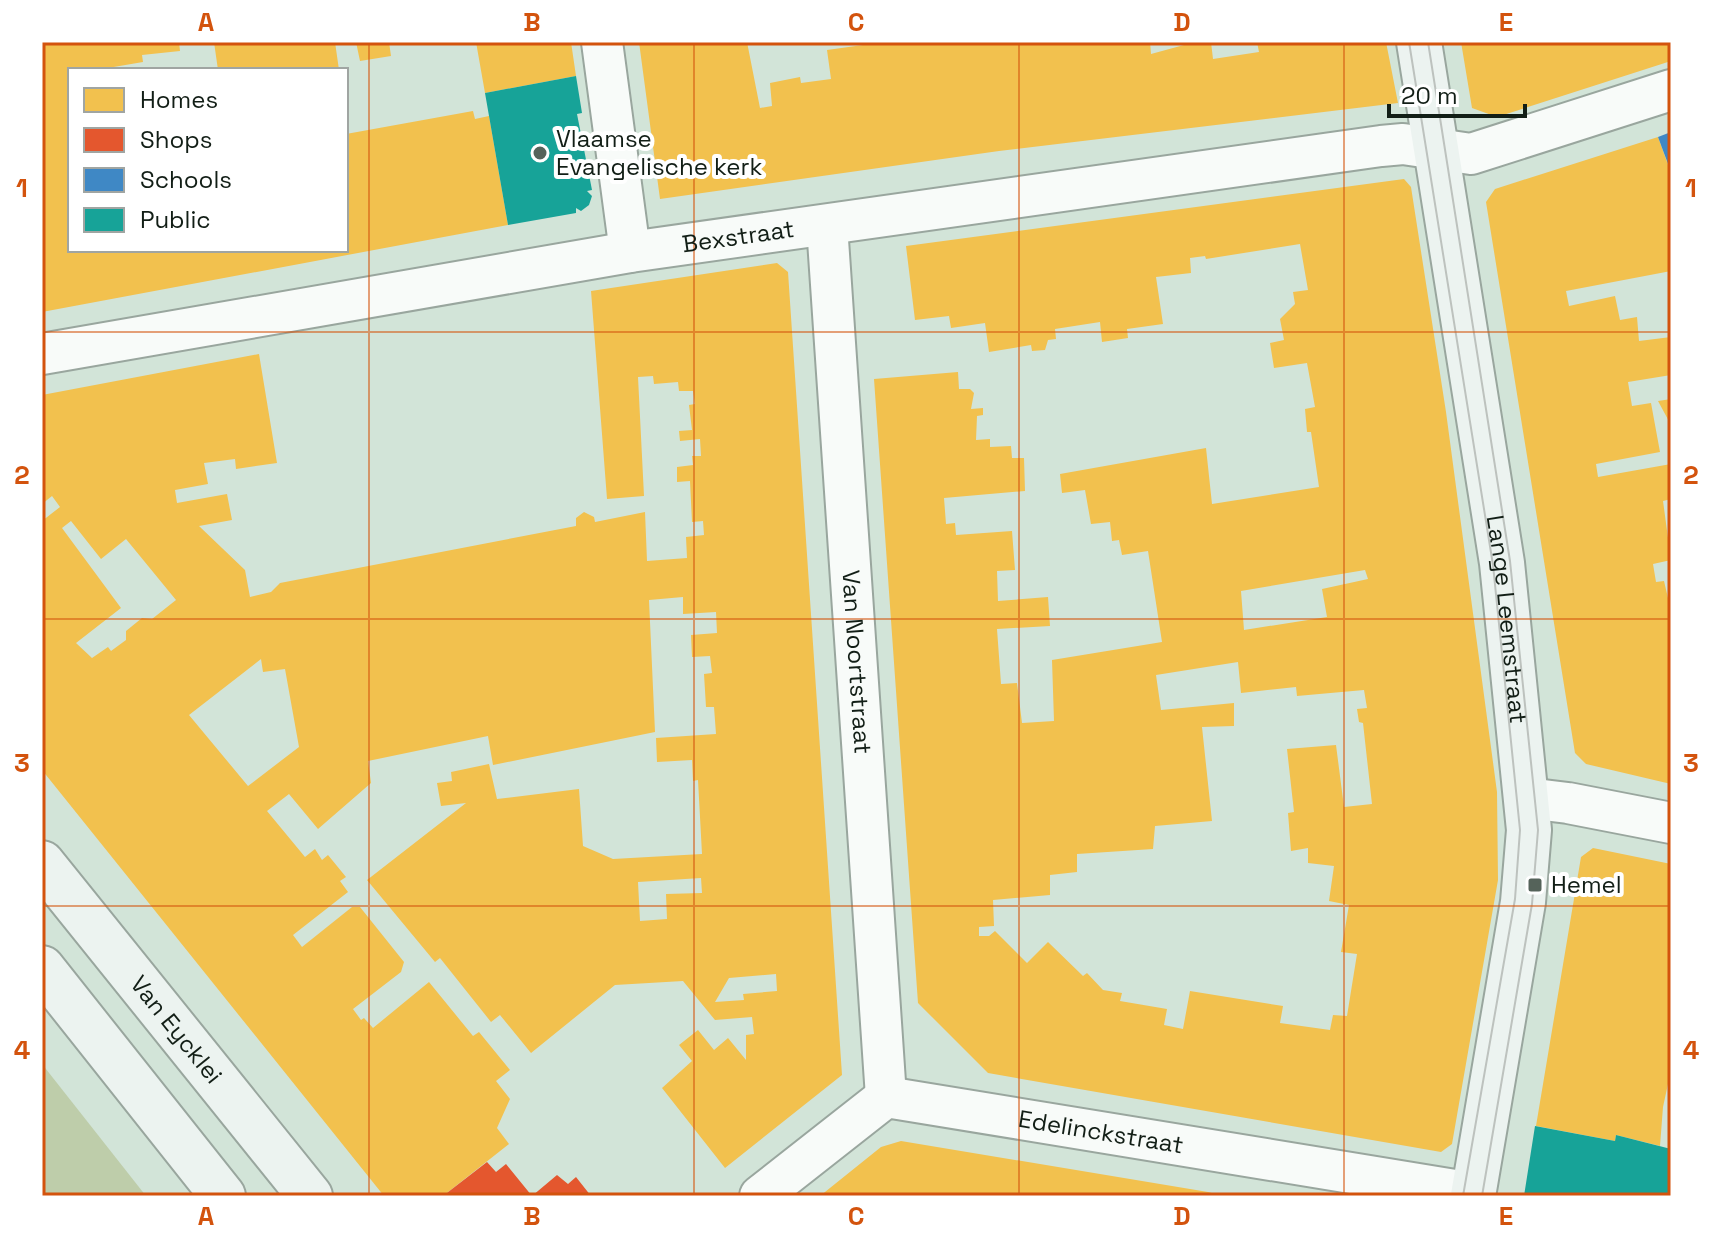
<svg xmlns="http://www.w3.org/2000/svg" width="1713" height="1238" viewBox="0 0 1713 1238" font-family="'Space Grotesk',sans-serif">
<style>
.green{fill:#becdaa}
.homes{fill:#f2c14e;fill-rule:evenodd}
.shops{fill:#e4572e}
.schools{fill:#3f88c5}
.public{fill:#17a398}
.lines{fill:none;stroke-linecap:round;stroke-linejoin:round}
.street-casing{stroke:#99a69e;stroke-width:44}
.secondary-casing{stroke:#99a69e;stroke-width:48}
.street{stroke:#f8fbf9;stroke-width:40}
.secondary{stroke:#ecf3f0;stroke-width:44}
.tram{stroke:#bdc2be;stroke-width:2}
.grid{fill:none;stroke:#d3530d;stroke-width:2;stroke-opacity:0.55}
.poi-dot{fill:#55635a;stroke:#fff;stroke-width:3}
.labels{text-anchor:middle;stroke-width:8;stroke-linejoin:round;paint-order:stroke}
.poi-label{font-size:24px;fill:#121e16;stroke:#fff;text-anchor:start}
.street-label{font-size:24px;fill:#121e16;stroke:#fff}
.neatline{fill:none;stroke:#d3530d;stroke-width:3}
.grid-label{font-size:26px;text-anchor:middle;font-weight:bold;fill:#d3530d}
</style>
<rect width="100%" height="100%" fill="#d2e4d8"/>
<path class="green" d="M42 1064 146 1196H42Z"/>
<path class="homes" d="M42 42H179L180 51 142 55 143 62 96 70H70V250H346V134L473 111 475 119 489 116 508 225 42 312Z
M214 42H335L339 70H218Z
M356 42H389L391 56 360 61Z
M476 42H571L576 76 485 93Z
M639 42H747L760 108 772 106 770 83 800 77 801 83 831 79 827 50 863 45V42H1150L1151 54 1195 42H1211L1213 59 1259 52 1257 42H1386L1398 103 999 151 660 199Z
M1461 42H1671V61L1497 117 1472 108Z
M1658 137 1671 173V271L1566 291 1569 306 1615 296 1620 320 1637 317 1639 341 1671 337V375L1628 382 1632 406 1651 403 1660 452 1596 464 1598 477 1671 464V499L1663 501 1671 560 1653 564 1656 582 1664 581 1671 611V784L1586 764 1575 753 1486 202 1495 189Z
M1404 179 1411 187 1446 412 1497 792 1498 880 1452 1144 1441 1152 988 1073 918 1003 874 379 958 372 959 389H970L974 393 971 409 983 408V415L977 416 976 440 990 439V447L1011 446 1012 458H1024L1025 491 944 498 946 524 955 523 956 535 1012 531 1015 570 997 571 998 601 1048 597 1050 626 997 629 1001 684 1017 683 1022 723 1054 721 1052 660 1162 642 1148 551 1122 555 1119 540 1112 541 1110 522 1091 524 1085 490 1062 493 1060 474 1206 448 1212 504 1319 487 1311 432H1307L1305 409 1315 407 1307 363 1274 368 1270 343 1284 340 1280 319 1295 304 1293 292 1308 290 1300 244 1206 259 1205 256 1190 258 1191 273 1156 277 1163 324 1127 329 1128 338 1102 342 1100 322 1055 329 1056 339 1048 340 1045 350 1032 351 1031 345 989 352 985 323 951 328 949 316 915 320 906 246ZM1365 570 1368 579 1322 589 1327 617 1244 630 1241 591ZM1238 662 1241 693 1296 687 1297 696 1364 690 1367 708 1357 709 1359 722 1363 723 1372 804 1344 807 1336 745 1287 749 1294 812 1288 813 1291 851 1308 848V863L1334 866 1329 901 1349 905 1341 952 1357 954 1347 1016 1333 1015 1330 1030 1280 1023 1283 1006 1190 991 1183 1029 1164 1025 1167 1009 1120 1001 1122 993 1103 990 1087 973 1083 976 1048 942 1027 963 995 931 989 936H979V927L994 926 993 900 1050 895V875L1077 872V854L1153 849 1155 826 1212 821 1202 727 1234 726V703L1161 710 1156 675Z
M777 263 788 272 842 1075 725 1168 662 1088 692 1061 679 1045 698 1030 714 1050 728 1038 746 1060V1035L754 1034 752 1017 715 1020 683 981 615 985 531 1053 500 1015 491 1022 440 958 435 962 367 880 466 803 441 806 437 783 452 781 451 772 489 764 497 799 579 789 583 846 613 859 702 854 698 780 693 781 692 760 657 762 656 738 716 734 714 707H706L704 674 712 673 710 656 692 657 691 635 717 633 716 612 683 614V597L649 600 655 732 493 765 488 736 368 761 371 783 318 829 289 794 267 811 305 857 315 849 322 860 328 855 346 877 340 881 348 892 293 935 302 947 352 907H360L404 962 401 972 353 1009 361 1020 364 1018 373 1028 429 982 473 1036 479 1032 510 1070 496 1081 510 1099 497 1128 509 1144 443 1196H384L42 770V521L60 507 52 496 42 504V395L259 354 277 463 236 469 235 459 204 463 208 484 175 490 177 503 227 494 232 520 199 526 245 570 250 597 271 592 280 583 576 526V518L584 512 594 517 595 522 645 512 647 561 687 558 686 537 704 535 703 521 692 522 690 481 677 482V467L693 465 692 456H701L700 439 680 441 679 431 692 430 689 405 695 404 693 391H679L678 382 654 384 653 376 638 377 644 496 607 499 591 291ZM71 521 101 559 126 539 176 600 152 619 142 618 126 631V640L111 651 108 647 92 658 76 643 121 608 62 528ZM261 659 263 672 285 669 299 747 248 786 189 715ZM701 878 702 893 666 894 667 919 640 921 638 882ZM776 974 777 991 743 994 744 1000 715 1002 729 978Z
M1671 399V425L1658 401Z
M1593 848 1671 864V1070L1663 1107 1660 1146 1616 1135 1615 1141 1536 1126 1581 857Z
M901 1141 1208 1192 1223 1196H820L881 1147Z"/>
<path class="shops" d="M487 1162 496 1172 506 1164 532 1196 557 1175 568 1184 576 1177 591 1196H443Z"/>
<path class="schools" d="M1671 132V172L1658 137Z"/>
<path class="public" d="M576 76 582 113 577 114 592 190 587 191 592 196 589 205 581 211 576 208V213L508 225 485 93Z
M1535 1126 1615 1141 1616 1135 1671 1149V1196H1524Z"/>
<g class="lines">
<defs>
<g id="street">
<path d="M602 42 630 252"/>
<path id="s1" d="M827 225 886 1097"/>
<path id="s2" d="M42 354 630 252 1381 146 1403 144 1471 154 1671 90"/>
<path d="M1527 798 1568 803 1671 823"/>
<path id="s3" d="M760 1196 886 1097 1473 1193"/>
</g>
<g id="secondary">
<path id="s4" d="M1419 42 1502 563 1529 830 1523 902 1473 1196"/>
<path id="s5" d="M42 863 310 1196"/>
<path d="M42 968 223 1196"/>
</g>
</defs>
<use href="#street" class="street-casing"/>
<use href="#secondary" class="secondary-casing"/>
<use href="#street" class="street"/>
<use href="#secondary" class="secondary"/>
<path class="tram" d="M1409 42 1493 565 1520 830 1515 899 1463 1196
M1428 42 1510 561 1538 830 1532 904 1482 1196"/>
</g>
<path class="grid" d="M369 42V1196M694 42V1196M1019 42V1196M1344 42V1196M42 332H1671M42 619H1671M42 906H1671"/>
<g class="poi-dot">
<circle cx="540" cy="153" r="8"/>
<rect x="1527" y="877" width="16" height="16" rx="4"/>
</g>
<g class="labels">
<g class="poi-label">
<text x="556" y="147">Vlaamse<tspan x="556" dy="28">Evangelische kerk</tspan></text>
<text x="1551" y="893">Hemel</text>
</g>
<g class="street-label">
<text dy="8" stroke="none"><textPath href="#s2" startOffset="706">Bexstraat</textPath></text>
<text dy="8" stroke="none"><textPath href="#s4" startOffset="584">Lange Leemstraat</textPath></text>
<text dy="8" stroke="none"><textPath href="#s1" startOffset="438">Van Noortstraat</textPath></text>
<text dy="8" stroke="none"><textPath href="#s5" startOffset="214">Van Eycklei</textPath></text>
<text dy="8" stroke="none"><textPath href="#s3" startOffset="378">Edelinckstraat</textPath></text>
</g>
</g>
<rect width="1713" height="1238" fill="none" stroke="#ffffff" stroke-width="88"/>
<rect x="68" y="68" width="280" height="184" fill="#ffffff" stroke="#a0a5a2" stroke-width="2"/>
<rect x="84" y="88" width="40" height="24" fill="#f2c14e" stroke="#a0a5a2" stroke-width="2"/>
<text x="140" y="108" font-size="24" fill="#121e16">Homes</text>
<rect x="84" y="128" width="40" height="24" fill="#e4572e" stroke="#a0a5a2" stroke-width="2"/>
<text x="140" y="148" font-size="24" fill="#121e16">Shops</text>
<rect x="84" y="168" width="40" height="24" fill="#3f88c5" stroke="#a0a5a2" stroke-width="2"/>
<text x="140" y="188" font-size="24" fill="#121e16">Schools</text>
<rect x="84" y="208" width="40" height="24" fill="#17a398" stroke="#a0a5a2" stroke-width="2"/>
<text x="140" y="228" font-size="24" fill="#121e16">Public</text>
<path d="M1389 104v12h136v-12" fill="none" stroke="#121e16" stroke-width="4"/>
<text x="1401" y="104" font-size="24" fill="#121e16" stroke="#ffffff" stroke-width="6" paint-order="stroke">20 m</text>
<rect x="44" y="44" width="1625" height="1150" class="neatline"/>
<g class="grid-label">
<text x="206" y="31">A</text>
<text x="532" y="31">B</text>
<text x="856" y="31">C</text>
<text x="1182" y="31">D</text>
<text x="1506" y="31">E</text>
<text x="22" y="197">1</text>
<text x="1691" y="197">1</text>
<text x="22" y="484">2</text>
<text x="1691" y="484">2</text>
<text x="22" y="772">3</text>
<text x="1691" y="772">3</text>
<text x="22" y="1059">4</text>
<text x="1691" y="1059">4</text>
<text x="206" y="1225">A</text>
<text x="532" y="1225">B</text>
<text x="856" y="1225">C</text>
<text x="1182" y="1225">D</text>
<text x="1506" y="1225">E</text>
</g>
</svg>
